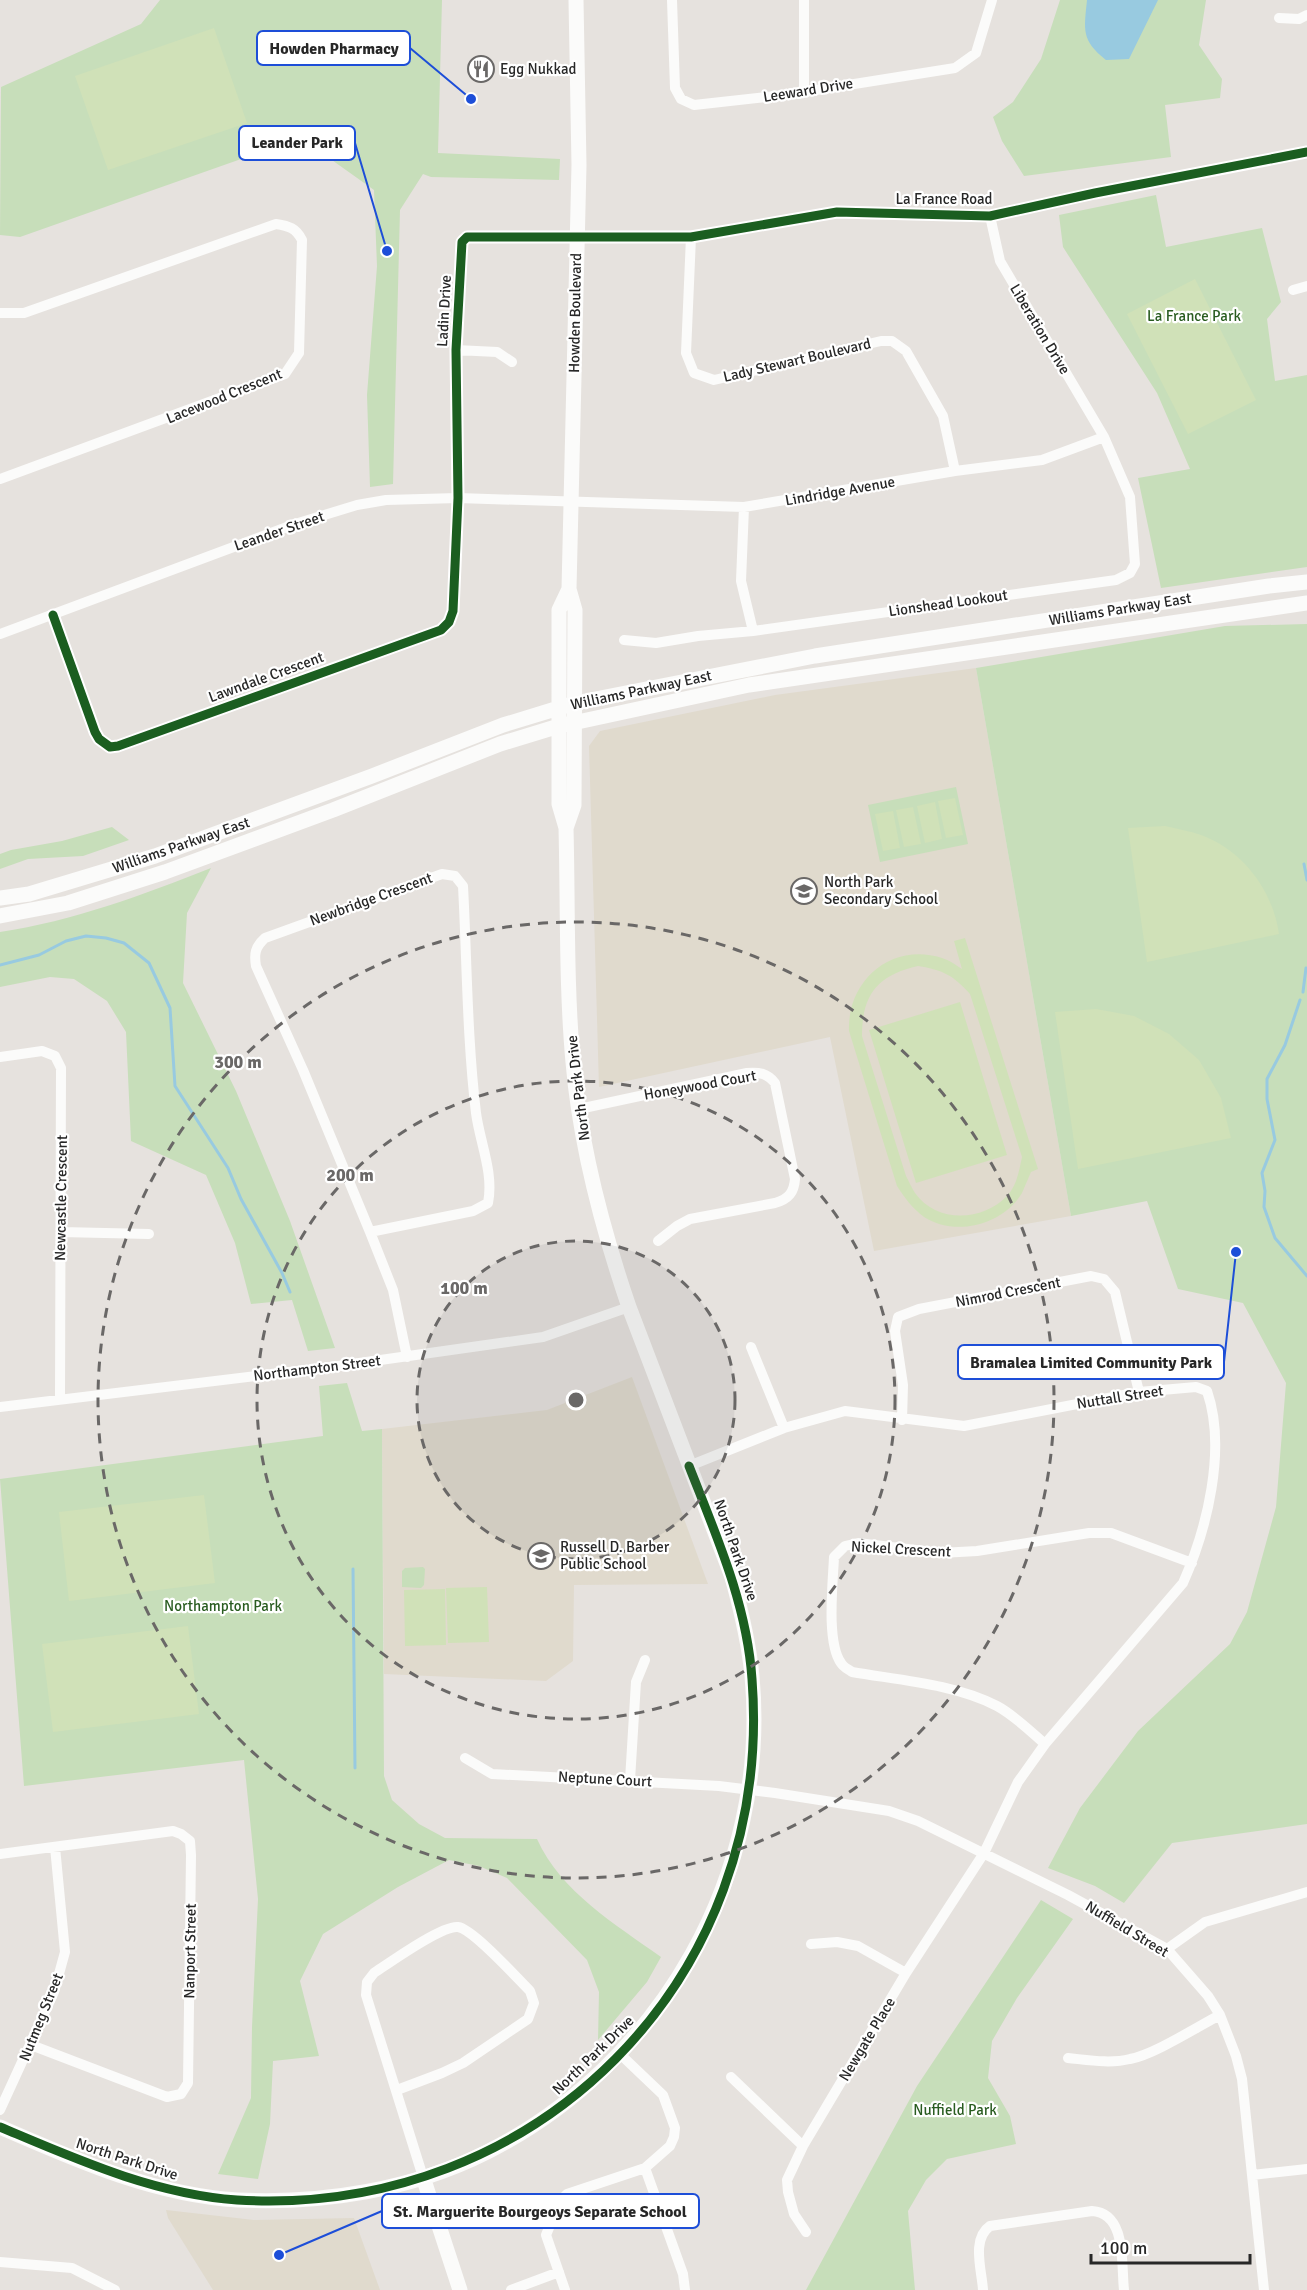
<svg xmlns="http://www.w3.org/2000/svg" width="1307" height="2290" viewBox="0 0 1307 2290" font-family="Signika,sans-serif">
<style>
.education{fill:#e0dacd}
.green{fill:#c7deba}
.pitch{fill:#d0e1b8;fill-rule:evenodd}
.water{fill:#98cae0}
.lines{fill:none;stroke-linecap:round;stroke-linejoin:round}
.stream{stroke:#98cae0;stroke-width:3}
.street{stroke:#fbfbfa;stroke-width:10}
.secondary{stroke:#fbfbfa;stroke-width:15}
.cycleway-casing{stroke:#fff;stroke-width:13}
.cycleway{stroke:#1b5e20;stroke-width:9}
.ring{fill:none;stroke:#6a6867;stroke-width:3;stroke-dasharray:10 8}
.labels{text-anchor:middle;stroke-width:4.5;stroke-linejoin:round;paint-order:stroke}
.poi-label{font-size:15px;fill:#272727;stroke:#fff;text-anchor:start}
.street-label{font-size:15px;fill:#272727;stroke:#fff}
.park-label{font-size:15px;fill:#295c20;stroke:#fff}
.centre{fill:#6a6867;stroke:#fff;stroke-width:3}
.ring-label{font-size:18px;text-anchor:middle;font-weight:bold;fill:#6a6867;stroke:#fff;stroke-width:4.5;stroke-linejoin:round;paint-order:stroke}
.leader{fill:none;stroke:#1d4ed8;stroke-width:2}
.callout-dot{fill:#1d4ed8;stroke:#fff;stroke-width:2}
.callout{fill:#fff;stroke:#1d4ed8;stroke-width:2}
.callout-label{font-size:16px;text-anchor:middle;font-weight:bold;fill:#272727}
</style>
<rect width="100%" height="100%" fill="#e6e2de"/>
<path class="education" d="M976 668 1071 1216 874 1251 830 1037 599 1087 589 746 600 731 775 695Z
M632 1377 708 1584 574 1585 573 1661 546 1681 384 1674 382 1429 547 1410Z
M166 2210 254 2220 354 2218 380 2290H213L168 2218Z"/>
<path class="green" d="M160 0H442L438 153 560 159 559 180 431 177 423 174 400 210 393 484 370 487 367 395 377 266 374 190 301 138 20 237 0 235 1 87 141 24Z
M1060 0H1206L1199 45 1222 79 1220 98 1165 105 1171 157 1024 176 1002 141 993 117 1013 102 1041 59Z
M1156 195 1166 247 1262 228 1281 302 1267 319 1275 381 1307 375V567L1161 588 1138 478 1190 469 1157 393 1063 247 1059 215Z
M1307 624V1824L1172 1843 1124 1903 1095 1886 1048 1868 1080 1808 1138 1731 1230 1644 1247 1612 1276 1507 1286 1383 1243 1303 1178 1289 1147 1201 1071 1216 976 668 1225 626Z
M956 787 968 844 880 862 868 805Z
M112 827 129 840 83 856 28 859 0 869V854L11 850 62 841Z
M211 868 187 913 183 983 236 1091 290 1221 335 1348 308 1351 292 1300 251 1304 235 1243 206 1175 131 1141 126 1032 107 1001 74 979 50 977 0 987V932C73 921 143 895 211 868Z
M347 1383 362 1431 382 1429 384 1776 392 1800 419 1824 445 1838 537 1839C561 1892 615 1924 661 1957L647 1982 598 2040 599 1992 587 1960 507 1878 479 1866 449 1860 398 1887 323 1934 300 1981 319 2056 273 2061 270 2124 258 2179 218 2174 251 2098 252 2027 258 1899 244 1760 24 1786 0 1479 323 1436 319 1386Z
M423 1567 425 1569 424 1585 421 1588 402 1587V1571L405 1568Z
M1041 1900 1073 1919 1017 1998 992 2041 988 2078 1010 2116 1016 2144 947 2159 926 2180 908 2211 915 2290H806L917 2086Z"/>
<path class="pitch" d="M214 28 247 123 108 170 75 76Z
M1195 279 1256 400 1188 434 1127 314Z
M955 798 963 835 946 838 938 801Z
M935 802 942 839 925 843 917 806Z
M913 807 921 844 904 847 896 810Z
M893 811 900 848 883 851 875 814Z
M1165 826C1177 829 1190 831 1201 835 1243 850 1273 891 1279 934L1147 962 1128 828Z
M965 938 1038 1169 1031 1172C1028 1179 1025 1186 1022 1193 1003 1225 955 1237 924 1217 912 1208 905 1198 897 1186L849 1031C847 981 891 942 942 958 949 960 956 965 962 969L954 941ZM918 966C943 970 953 975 970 994L1022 1157C1019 1171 1017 1185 1007 1196 982 1222 936 1223 915 1193 911 1187 909 1181 906 1176L862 1036C862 994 878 975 918 966Z
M960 1002 1007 1155 916 1183 869 1030Z
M1096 1009 1134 1016 1169 1034 1199 1060 1221 1098 1231 1138 1078 1169 1055 1012Z
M204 1495 215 1583 69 1601 59 1512Z
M487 1587 489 1642 448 1643 446 1588Z
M445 1589 446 1645 405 1646 404 1590Z
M188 1626 199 1714 53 1732 42 1644Z"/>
<path class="water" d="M1087 0H1158L1129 59 1106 60C1081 40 1084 30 1087 0Z"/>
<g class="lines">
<path class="stream" d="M1304 864 1307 880
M0 965 39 955 66 941 86 936 106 938 124 943 149 963 170 1008 175 1086 228 1168 241 1199 282 1273 290 1292
M1303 992 1306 968
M1300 1000 1285 1045 1267 1079V1099L1275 1140 1262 1173 1265 1191 1264 1207 1275 1238 1307 1276
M353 1569 355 1768"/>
<path class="street" d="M672 0 675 88 681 99 694 105 785 95 955 68 976 53 992 0
M804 0V91
M1279 18 1299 19 1307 15
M691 237 686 353 694 373 714 380 881 341H892L906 351 943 416 955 471
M1293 290 1307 286
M0 313H24L276 224C289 226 296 228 302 240L299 353 285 374 0 479
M456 350 497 352 512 362
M744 507 741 581 753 631
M53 615 95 732 99 739 110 747 118 746 441 630 449 622 453 611 458 498 456 350 462 242 467 237H691L837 212 990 216 1095 193 1307 152
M0 634 295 524 357 505 386 500 458 498 744 507 955 471 1042 460 1104 437
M624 640 656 643 698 636 753 631 1116 580 1130 573 1135 564 1130 497 1104 437 1000 261 990 216
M0 1057 42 1051 55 1056 61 1068 60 1398
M579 1109 747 1073C759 1072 767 1073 775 1083L795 1179C794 1192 789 1199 775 1203L690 1219 677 1226 658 1241
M61 1232 149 1234
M370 1232 473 1211 488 1203C494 1173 480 1143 476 1113 467 1038 467 961 463 886L455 876 442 874 265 938C255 947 254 954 256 966L303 1070 370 1232 393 1290 407 1357
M751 1347 784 1428
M0 1407 331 1367 543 1337 629 1307
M902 1420 903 1385 895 1331 898 1317 919 1309 1091 1276 1104 1279 1115 1292 1139 1392
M689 1466 784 1428 845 1411 964 1426 1139 1392 1196 1387 1207 1391C1227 1449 1207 1529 1183 1583L1045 1744 1018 1782 984 1853 906 1973 803 2146 787 2180 788 2192 794 2214 806 2232
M1045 1744C1030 1731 1014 1715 997 1706 955 1684 898 1680 852 1672 848 1669 843 1667 841 1663 826 1642 833 1582 834 1557L845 1546 858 1543 941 1553 977 1551 1089 1533H1111L1192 1563
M465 1758 492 1774 719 1786 775 1793 889 1811 918 1821 1068 1895 1167 1949 1208 1996 1220 2015 1236 2056 1242 2079 1264 2290
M630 1780 636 1682 645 1660
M0 1854 173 1831 181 1834 190 1841 191 1855 188 2083 181 2094 167 2097 31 2045
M811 1944 837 1942 858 1946 906 1973
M1167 1949 1205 1922 1307 1892
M1068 2058C1088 2060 1110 2064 1130 2059 1155 2054 1195 2028 1220 2015
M731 2077 803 2146
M397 2090 442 2073 463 2063 528 2019 534 2003 530 1991C517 1978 473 1929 458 1927 442 1925 389 1963 374 1973L367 1982 366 1995 423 2177
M0 2110 54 1992 65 1952 55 1847
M645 2168 683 2274 685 2290
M1252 2175 1307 2169
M0 2262 72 2268 115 2290
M511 2290 559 2272
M565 2290 546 2235 560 2201 567 2194 645 2168 670 2146 674 2137 675 2128 663 2095 620 2054
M983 2290C982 2271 971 2239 990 2226L1092 2211C1127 2213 1121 2264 1124 2290"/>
<path class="secondary" d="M566 828 574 805 575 610 569 589 579 165 576 0
M0 898 29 894 155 856 372 776 503 725 575 703 815 656 1269 586 1307 582
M0 916 68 903 165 872 333 810 500 744 559 726 749 685 1307 603
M0 2127C76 2160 154 2195 238 2200 322 2204 412 2190 487 2152 662 2064 770 1872 752 1676 749 1643 741 1610 732 1577L629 1307C602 1228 580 1145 573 1062 566 985 568 906 566 828L559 804V610L569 589
M423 2177 460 2290"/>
<defs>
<path id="cycleway" d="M53 615 95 732 99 739 110 747 118 746 441 630 449 622 453 611 458 498 456 350 462 242 467 237H691L837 212 990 216 1095 193 1307 152
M0 2127C76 2159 153 2194 237 2200 537 2218 775 1979 752 1679 747 1604 716 1535 689 1466"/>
</defs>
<use href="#cycleway" class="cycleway-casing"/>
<use href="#cycleway" class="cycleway"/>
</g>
<circle cx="576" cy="1400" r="159" fill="#6a6867" fill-opacity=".12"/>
<g class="ring">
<circle cx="576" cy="1400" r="159"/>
<circle cx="576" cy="1400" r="319"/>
<circle cx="576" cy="1400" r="478"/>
</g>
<defs>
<symbol id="restaurant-ring" viewBox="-11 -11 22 22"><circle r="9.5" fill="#fff" stroke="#6a6867" stroke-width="1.5"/><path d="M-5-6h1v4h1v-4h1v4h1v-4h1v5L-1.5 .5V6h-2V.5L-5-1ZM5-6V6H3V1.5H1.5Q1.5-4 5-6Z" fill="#6a6867"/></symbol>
<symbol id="school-ring" viewBox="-11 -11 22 22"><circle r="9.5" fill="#fff" stroke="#6a6867" stroke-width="1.5"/><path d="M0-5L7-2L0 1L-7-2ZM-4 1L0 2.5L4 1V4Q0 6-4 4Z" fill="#6a6867"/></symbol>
</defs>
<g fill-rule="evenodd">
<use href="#restaurant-ring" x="466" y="54" width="30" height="30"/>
<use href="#school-ring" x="789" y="876" width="30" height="30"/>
<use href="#school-ring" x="526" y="1541" width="30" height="30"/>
</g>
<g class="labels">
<g class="poi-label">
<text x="500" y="74">Egg Nukkad</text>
<text x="824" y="887">North Park<tspan x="824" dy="17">Secondary School</tspan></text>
<text x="560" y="1552">Russell D. Barber<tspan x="560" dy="17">Public School</tspan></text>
</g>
<g class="street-label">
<text transform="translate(808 90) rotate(-9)" y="5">Leeward Drive</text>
<text x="944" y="204">La France Road</text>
<text transform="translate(444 311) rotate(-87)" y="5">Ladin Drive</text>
<text transform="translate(575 313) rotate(-89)" y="5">Howden Boulevard</text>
<text transform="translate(1040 329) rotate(59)" y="5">Liberation Drive</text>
<text transform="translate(797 360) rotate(-13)" y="5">Lady Stewart Boulevard</text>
<text transform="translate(224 396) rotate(-22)" y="5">Lacewood Crescent</text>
<text transform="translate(840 491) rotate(-10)" y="5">Lindridge Avenue</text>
<text transform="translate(279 531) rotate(-19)" y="5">Leander Street</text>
<text transform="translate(948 603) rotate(-8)" y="5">Lionshead Lookout</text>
<text transform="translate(1120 609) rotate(-9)" y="5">Williams Parkway East</text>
<text transform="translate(266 677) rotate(-20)" y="5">Lawndale Crescent</text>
<text transform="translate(641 690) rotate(-12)" y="5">Williams Parkway East</text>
<text transform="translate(181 845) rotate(-19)" y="5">Williams Parkway East</text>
<text transform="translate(371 899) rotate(-20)" y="5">Newbridge Crescent</text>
<text transform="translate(700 1085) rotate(-10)" y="5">Honeywood Court</text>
<text transform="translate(578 1088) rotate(-97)" y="5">North Park Drive</text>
<text transform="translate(61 1198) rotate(-89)" y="5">Newcastle Crescent</text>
<text transform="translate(1008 1292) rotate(-11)" y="5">Nimrod Crescent</text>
<text transform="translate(317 1368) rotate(-7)" y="5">Northampton Street</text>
<text transform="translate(1120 1397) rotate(-9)" y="5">Nuttall Street</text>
<text transform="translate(901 1549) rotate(3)" y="5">Nickel Crescent</text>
<text transform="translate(736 1550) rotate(71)" y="5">North Park Drive</text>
<text transform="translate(605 1779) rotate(3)" y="5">Neptune Court</text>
<text transform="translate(1127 1929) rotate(31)" y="5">Nuffield Street</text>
<text transform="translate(190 1951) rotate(-89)" y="5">Nanport Street</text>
<text transform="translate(41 2017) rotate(-68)" y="5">Nutmeg Street</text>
<text transform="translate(867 2039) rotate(-59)" y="5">Newgate Place</text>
<text transform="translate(593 2055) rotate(-44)" y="5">North Park Drive</text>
<text transform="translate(127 2159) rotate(18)" y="5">North Park Drive</text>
</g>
<g class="park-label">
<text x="1194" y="321">La France Park</text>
<text x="223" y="1611">Northampton Park</text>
<text x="955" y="2115">Nuffield Park</text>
</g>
</g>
<circle cx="576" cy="1400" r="9" class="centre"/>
<g class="ring-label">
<text x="238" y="1068">300 m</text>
<text x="350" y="1181">200 m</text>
<text x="464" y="1294">100 m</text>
</g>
<path class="leader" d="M471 99L410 48M387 251L355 143M1236 1252L1224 1362M279 2255L382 2211"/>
<g class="callout-dot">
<circle cx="471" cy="99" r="6"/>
<circle cx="387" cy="251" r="6"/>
<circle cx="1236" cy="1252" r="6"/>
<circle cx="279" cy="2255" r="6"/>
</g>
<g class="callout">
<rect x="257" y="31" width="153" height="34" rx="6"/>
<rect x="239" y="126" width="116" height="34" rx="6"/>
<rect x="958" y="1345" width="266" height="34" rx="6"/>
<rect x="382" y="2194" width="317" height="34" rx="6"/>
</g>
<g class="callout-label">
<text x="334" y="54">Howden Pharmacy</text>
<text x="297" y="148">Leander Park</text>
<text x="1091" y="1368">Bramalea Limited Community Park</text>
<text x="540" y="2217">St. Marguerite Bourgeoys Separate School</text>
</g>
<path d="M1091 2254v9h159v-9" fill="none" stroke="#272727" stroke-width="3"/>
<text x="1100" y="2254" font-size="18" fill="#272727" stroke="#ffffff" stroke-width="4.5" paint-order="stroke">100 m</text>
</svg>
